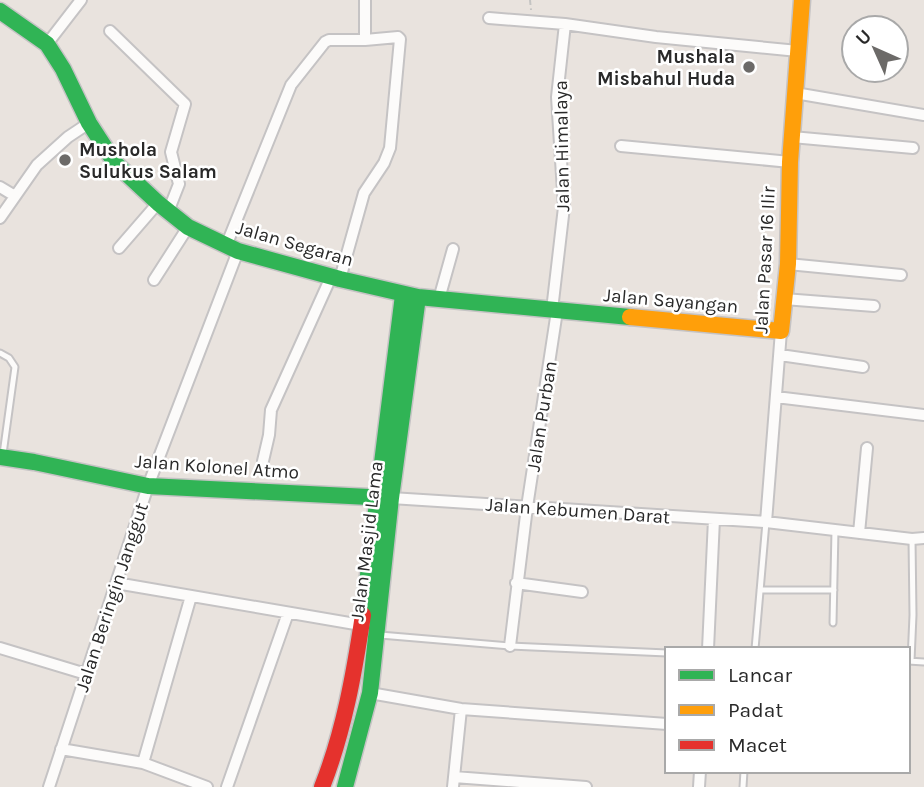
<svg xmlns="http://www.w3.org/2000/svg" width="924" height="787" viewBox="0 0 924 787" font-family="Karla,sans-serif">
<style>
.lines{fill:none;stroke-linecap:round;stroke-linejoin:round}
.lane-casing{stroke:#c5c3c4;stroke-width:9}
.street-casing{stroke:#c5c3c4;stroke-width:14}
.fast-casing{stroke:#c5c3c4;stroke-width:19}
.slow-casing{stroke:#c5c3c4;stroke-width:19}
.jam-casing{stroke:#c5c3c4;stroke-width:19}
.path{stroke:#c4c4c3;stroke-width:2;stroke-dasharray:5 3.5;stroke-linecap:butt}
.lane{stroke:#fcfbfa;stroke-width:5}
.street{stroke:#fcfbfa;stroke-width:10}
.fast{stroke:#30b455;stroke-width:16}
.slow{stroke:#ff9f0a;stroke-width:16}
.jam{stroke:#e5322d;stroke-width:16}
.poi-dot{fill:#6c6a68;stroke:#fff;stroke-width:2.5}
.labels{text-anchor:middle;stroke-width:5;stroke-linejoin:round;paint-order:stroke}
.poi-label{font-size:19px;font-weight:bold;fill:#292929;stroke:#fff;text-anchor:end}
.street-label{font-size:19px;fill:#292929;stroke:#fff}
</style>
<rect width="100%" height="100%" fill="#e9e3de"/>
<g class="lines">
<defs>
<path id="lane" d="M0 353 9 358 15 367 3 454
M760 590H834
M833 623 835 530
M380 635 510 646 667 653
M755 649 766 522
M908 661 924 662
M911 661 913 615 912 539
M743 787 744 771"/>
<path id="street" d="M365 0V40
M489 18 565 24 656 37 798 51
M110 31 185 104 171 152 179 184 168 212
M47 44 81 0
M795 93 924 115
M792 137 913 148
M621 146 790 162
M0 187 15 196
M0 218 37 165 68 137 89 123
M226 246 291 85 325 42 329 40H365L398 37 400 39 390 148 384 163 364 193 340 279
M119 248 158 203
M788 264 901 275
M154 280 188 227
M439 299 453 249
M784 299 874 306
M552 310 564 207 557 97 565 24
M780 355 863 367
M776 397 924 415
M263 461 269 435 271 410 331 277
M391 498 766 522 912 539 924 538
M766 522 781 331
M859 533 867 448
M116 583 361 625
M516 583 582 592
M510 646 527 507 557 311
M0 648 86 674
M708 649 714 519
M370 693 461 709 667 724
M61 749 143 763 207 787
M143 763 191 596
M454 777 586 787
M49 787 148 486 238 251
M227 787 288 613
M453 787 461 709
M699 787 700 771"/>
<path id="fast" d="M0 11 47 44 63 69 89 123 115 163 158 203 188 227 238 251 340 279 418 297 630 317
M0 457 34 462 148 486 389 498
M363 615 403 295
M345 787 370 693 391 498 418 297"/>
<path id="slow" d="M630 317 781 331 788 264 790 162 802 0"/>
<path id="jam" d="M322 787C344 731 354 674 363 615"/>
</defs>
<use href="#lane" class="lane-casing"/>
<use href="#street" class="street-casing"/>
<use href="#fast" class="fast-casing"/>
<use href="#slow" class="slow-casing"/>
<use href="#jam" class="jam-casing"/>
<path class="path" d="M530 0 531 10"/>
<use href="#lane" class="lane"/>
<use href="#street" class="street"/>
<use href="#fast" class="fast"/>
<use href="#slow" class="slow"/>
<use href="#jam" class="jam"/>
</g>
<g class="poi-dot">
<circle cx="749" cy="67" r="7"/>
<circle cx="65" cy="160" r="7"/>
</g>
<g class="labels">
<g class="poi-label">
<text x="735" y="63">Mushala<tspan x="735" dy="22">Misbahul Huda</tspan></text>
<text x="79" y="156" text-anchor="start">Mushola<tspan x="79" dy="22">Sulukus Salam</tspan></text>
</g>
<g class="street-label">
<text transform="translate(561 146) rotate(-91)" y="7">Jalan Himalaya</text>
<text transform="translate(295 243) rotate(16)" y="7">Jalan Segaran</text>
<text transform="translate(764 260) rotate(-87)" y="7">Jalan Pasar 16 Ilir</text>
<text transform="translate(671 300) rotate(5)" y="7">Jalan Sayangan</text>
<text transform="translate(541 416) rotate(-81)" y="7">Jalan Purban</text>
<text transform="translate(217 466) rotate(4)" y="7">Jalan Kolonel Atmo</text>
<text transform="translate(578 510) rotate(4)" y="7">Jalan Kebumen Darat</text>
<text transform="translate(366 541) rotate(-83)" y="7">Jalan Masjid Lama</text>
<text transform="translate(111 597) rotate(-72)" y="7">Jalan Beringin Janggut</text>
</g>
</g>
<rect x="665" y="647" width="245" height="126" fill="#ffffff" stroke="#a9a9a9" stroke-width="2"/>
<rect x="679" y="670" width="35" height="10" fill="#30b455" stroke="#a9a9a9" stroke-width="2"/>
<text x="728" y="682" font-size="21" fill="#292929">Lancar</text>
<rect x="679" y="705" width="35" height="10" fill="#ff9f0a" stroke="#a9a9a9" stroke-width="2"/>
<text x="728" y="717" font-size="21" fill="#292929">Padat</text>
<rect x="679" y="740" width="35" height="10" fill="#e5322d" stroke="#a9a9a9" stroke-width="2"/>
<text x="728" y="752" font-size="21" fill="#292929">Macet</text>
<g transform="translate(875 49) rotate(315)"><circle r="33" fill="#ffffff" stroke="#a9a9a9" stroke-width="2"/>
<path d="M0-5L12 26L0 18L-12 26Z" fill="#6c6a68"/>
<text y="-10" font-size="19" font-weight="bold" text-anchor="middle" fill="#292929">U</text>
</g>
</svg>
